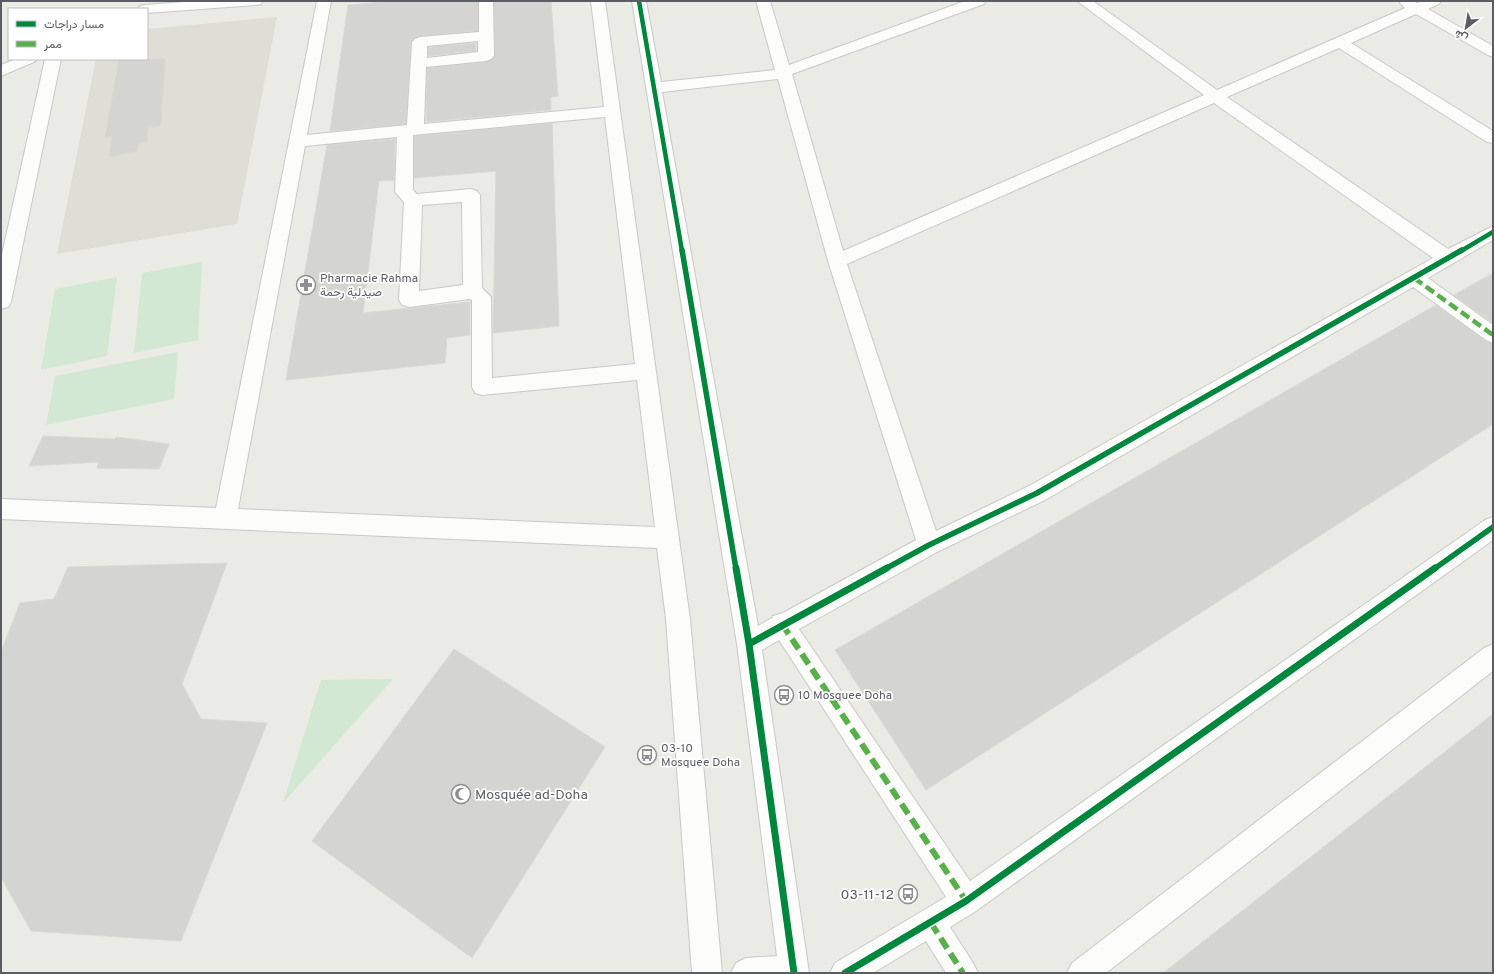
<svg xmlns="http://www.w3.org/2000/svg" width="1494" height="974" viewBox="0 0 1494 974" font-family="Overpass,Vazirmatn,sans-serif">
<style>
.education{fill:#deded4}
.green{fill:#d2e8d2}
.building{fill:#d4d4d0;stroke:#dad9d4}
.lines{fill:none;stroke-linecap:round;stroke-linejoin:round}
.minor-casing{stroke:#c7c9c7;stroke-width:2}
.minor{fill:#fcfcfb;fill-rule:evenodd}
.quiet-far1{stroke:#58b04a;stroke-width:4.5;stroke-dasharray:10 4.5;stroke-linecap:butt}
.quiet{stroke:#58b04a;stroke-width:6;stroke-dasharray:12 6;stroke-linecap:butt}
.cycleway-far2-casing{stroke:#fff;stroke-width:6}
.cycleway-far1-casing{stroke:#fff;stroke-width:8}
.cycleway-casing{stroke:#fff;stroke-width:10}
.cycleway-far2{stroke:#00873e;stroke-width:4.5}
.cycleway-far1{stroke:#00873e;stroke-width:5.5}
.cycleway{stroke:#00873e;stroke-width:7}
.labels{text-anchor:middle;stroke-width:3.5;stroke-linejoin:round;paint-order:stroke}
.poi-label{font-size:12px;fill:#5a5d63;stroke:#fff;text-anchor:start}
.near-poi-label{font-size:14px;fill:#5a5d63;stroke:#fff;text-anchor:start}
</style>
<rect width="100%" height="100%" fill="#ebebe5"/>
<path class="education" d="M277 17 237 224 57 254 96 59H147V29Z"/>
<path class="green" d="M202 262 198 340 134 353 142 273Z
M117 277 107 356 41 370 55 289Z
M178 352 174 399 46 425 55 376Z
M393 679 283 803 321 680Z"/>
<path class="building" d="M398 1H478V31L420 36 411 41 406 124 330 131 348 5Z
M494 1H551L558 96 551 97V110L426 122 427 68 486 62 495 57Z
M476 43V51L428 56V47Z
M119 59H165L161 125 148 128 147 142 139 144 138 151 109 157 112 136 105 137Z
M552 123 559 326 493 333 496 171 414 178V136Z
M395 139 394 180 379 181 363 313 470 302V335L447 338 445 363 286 380 327 145Z
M1493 273V323L1454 295Z
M1436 305 1485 341 1493 344V424L926 790 835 650Z
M43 436 115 439 116 437 169 444 159 469 97 468 99 462 29 466Z
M227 563 182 684 201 719 267 723 181 941 31 931 1 877V652L20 603 54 599 68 567Z
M454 649 605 747 472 958 312 841Z
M1493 714V973H1163Z"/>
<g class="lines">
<defs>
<path id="minor" d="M196 1H263L261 4 256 5 147 13V9H138L140 6 145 5Z
M317 1H331L307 135 407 125 412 42 415 39 420 37 479 32V1H493L494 56 491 59 486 61 426 67 424 124 604 107 591 1H605L690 619 722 973H692L666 619 657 548 1 519V499L216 508ZM478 41V52L427 58V46ZM605 117 635 364 492 378 491 297 482 288 480 195 477 191 471 189 417 194 413 190V135ZM397 137 395 192 404 202 399 300 402 305 409 307 470 299 472 300V387L475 393 482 395 637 380 655 527 238 509 305 146ZM462 202 463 285 419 291 422 205Z
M632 1H646L661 82 775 70 756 1H770L789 65 965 1H986L984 4 792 74 843 251 1204 95 1077 1H1093L1217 90 1405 8 1400 3 1401 1H1414L1417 3 1422 1H1441L1439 4 1428 9 1493 46V57L1488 55 1416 14 1351 43 1493 131V143L1487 142 1339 48 1227 97 1448 249 1493 226V240L1428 278 1493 325V343L1486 340 1413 287 1045 500 937 552 799 629 970 881 1485 520 1493 517V540L976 911 950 927 973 963 978 973H946L926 941 873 973H830L835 963 946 897 779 640 762 650 809 973H731L736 963 746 958 777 956 737 644ZM778 79 828 261 916 540 783 613 773 616 772 618 758 626 662 92ZM1214 103 1433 258 1029 486 936 531 847 264Z
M16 59H37L34 62 1 76V65Z
M45 59H61L11 302 8 307 1 309V259Z
M1493 644V671L1106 973H1067L1072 963 1484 648Z"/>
</defs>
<use href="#minor" class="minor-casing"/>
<use href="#minor" class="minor"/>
<path class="quiet-far1" d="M1414 278 1493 335"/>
<path class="quiet" d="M782 624 966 901
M931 923 963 973"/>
<defs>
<path id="cycleway-far2" d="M639 1 682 251
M1461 251 1493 232"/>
<path id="cycleway-far1" d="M682 250 736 569
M885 569 929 545 1037 493 1462 250
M1434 569 1493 527"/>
<path id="cycleway" d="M736 568 749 644 794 973
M749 644 887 568
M845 973 966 901 1435 568"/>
</defs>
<use href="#cycleway-far2" class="cycleway-far2-casing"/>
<use href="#cycleway-far1" class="cycleway-far1-casing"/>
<use href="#cycleway" class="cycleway-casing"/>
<use href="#cycleway-far2" class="cycleway-far2"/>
<use href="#cycleway-far1" class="cycleway-far1"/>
<use href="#cycleway" class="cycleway"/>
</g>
<defs>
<symbol id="pharmacy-ring" viewBox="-11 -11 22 22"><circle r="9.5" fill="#fff" stroke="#8d8f90" stroke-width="1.5"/><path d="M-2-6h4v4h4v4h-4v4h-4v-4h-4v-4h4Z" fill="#8d8f90"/></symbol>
<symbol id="bus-ring" viewBox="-11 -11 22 22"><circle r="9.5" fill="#fff" stroke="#8d8f90" stroke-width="1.5"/><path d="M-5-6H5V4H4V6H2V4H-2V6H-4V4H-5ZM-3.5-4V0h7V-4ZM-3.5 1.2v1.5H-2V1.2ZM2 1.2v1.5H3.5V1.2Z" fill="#8d8f90"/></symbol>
<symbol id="mosque-ring" viewBox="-11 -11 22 22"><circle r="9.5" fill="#fff" stroke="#8d8f90" stroke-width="1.5"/><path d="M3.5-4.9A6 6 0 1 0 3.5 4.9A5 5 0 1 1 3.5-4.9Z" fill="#8d8f90"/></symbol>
</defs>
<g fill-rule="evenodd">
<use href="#pharmacy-ring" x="295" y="274" width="22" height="22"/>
<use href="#bus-ring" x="773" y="684" width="22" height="22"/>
<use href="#bus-ring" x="636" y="744" width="22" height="22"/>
<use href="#mosque-ring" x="450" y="783" width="22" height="22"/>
<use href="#bus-ring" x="897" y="883" width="22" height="22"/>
</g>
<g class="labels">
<g class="poi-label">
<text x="320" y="282">Pharmacie Rahma<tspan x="320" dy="14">صيدلية رحمة</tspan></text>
<text x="798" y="699">10 Mosquee Doha</text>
<text x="661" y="752">03-10<tspan x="661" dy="14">Mosquee Doha</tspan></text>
</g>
<g class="near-poi-label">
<text x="475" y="799">Mosquée ad-Doha</text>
<text x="894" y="899" text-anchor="end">03-11-12</text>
</g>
</g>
<rect width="1494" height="974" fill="none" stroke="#5a5d63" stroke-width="4"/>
<rect x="8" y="8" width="140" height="52" fill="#ffffff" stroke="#bdbec1"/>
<rect x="16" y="21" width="20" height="6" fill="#00873e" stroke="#bdbec1"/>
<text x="44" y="28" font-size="12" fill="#5a5d63">مسار دراجات</text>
<rect x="16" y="41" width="20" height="6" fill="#58b04a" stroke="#bdbec1"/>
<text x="44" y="48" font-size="12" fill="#5a5d63">ممر</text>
<g transform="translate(1466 28) rotate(211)" stroke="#ffffff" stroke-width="3" paint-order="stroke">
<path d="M0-3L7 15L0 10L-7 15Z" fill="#5a5d63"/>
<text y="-6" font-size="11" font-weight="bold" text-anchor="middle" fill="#5a5d63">ش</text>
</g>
</svg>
